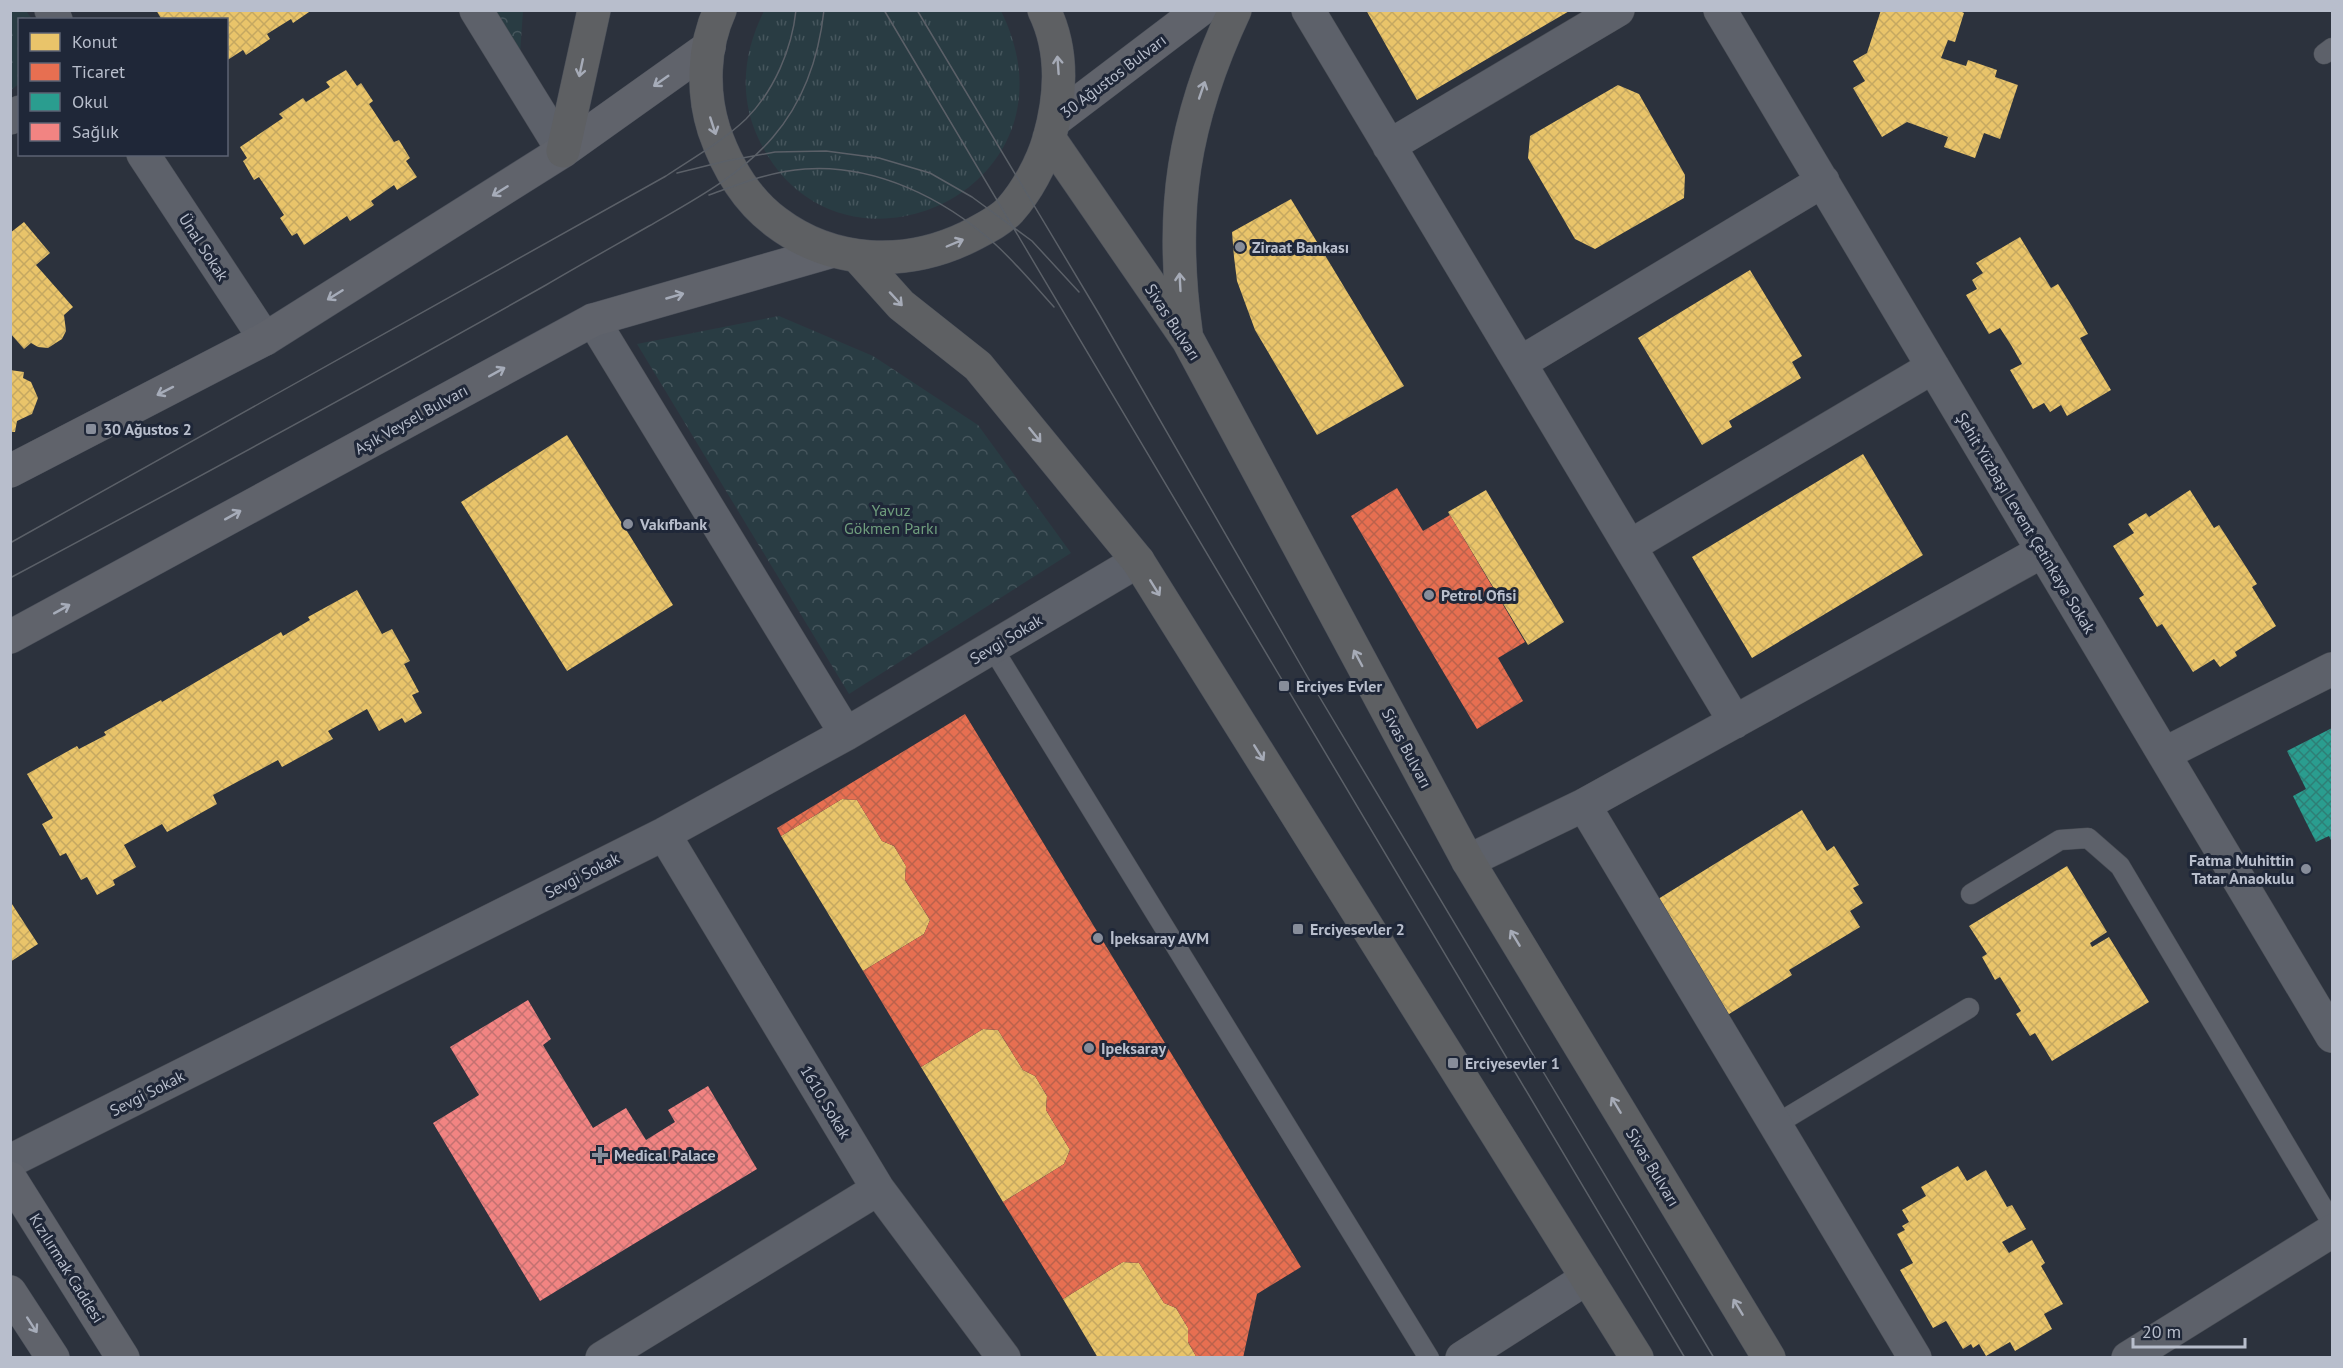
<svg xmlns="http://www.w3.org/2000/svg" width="2343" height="1368" viewBox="0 0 2343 1368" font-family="'PT Sans',sans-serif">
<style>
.grass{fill:url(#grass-tufts)}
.park{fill:url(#park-crowns)}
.homes{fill:url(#homes-cross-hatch)}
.shops{fill:url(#shops-cross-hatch)}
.schools{fill:url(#schools-cross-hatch)}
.health{fill:url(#health-cross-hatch)}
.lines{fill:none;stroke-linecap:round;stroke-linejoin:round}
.lane-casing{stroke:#494d55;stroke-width:21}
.street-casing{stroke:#494d55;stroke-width:34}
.primary-casing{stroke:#4a4f59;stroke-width:34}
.highway-casing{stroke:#494e58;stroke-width:34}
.lane{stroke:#5d616a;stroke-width:20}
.street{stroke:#5d616a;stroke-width:33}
.primary{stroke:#60636b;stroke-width:33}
.highway{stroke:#5e6063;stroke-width:33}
.tram{stroke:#5b6068;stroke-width:1.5}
.oneway{stroke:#a6abb7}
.oneway2{stroke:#a6acb9}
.poi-dot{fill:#878d9a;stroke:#1f2738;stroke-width:2}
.labels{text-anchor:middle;stroke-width:6;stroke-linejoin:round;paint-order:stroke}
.street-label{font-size:16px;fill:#b8becc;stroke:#1f2738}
.poi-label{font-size:16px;font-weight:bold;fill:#b8becc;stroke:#1f2738;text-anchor:start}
.park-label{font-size:16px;fill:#6f9e7d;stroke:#1f2738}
</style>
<defs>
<pattern id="grass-tufts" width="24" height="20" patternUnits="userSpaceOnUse" patternTransform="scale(1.5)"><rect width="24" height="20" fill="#293c43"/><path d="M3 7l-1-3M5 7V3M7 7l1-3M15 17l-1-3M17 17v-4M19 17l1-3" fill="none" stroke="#46565d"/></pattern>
<pattern id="park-crowns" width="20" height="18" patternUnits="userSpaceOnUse" patternTransform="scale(1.5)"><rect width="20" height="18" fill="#293c43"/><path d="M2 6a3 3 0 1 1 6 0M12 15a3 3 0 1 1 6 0" fill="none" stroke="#46565d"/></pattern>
<pattern id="homes-cross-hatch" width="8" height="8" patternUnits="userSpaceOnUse" patternTransform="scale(1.5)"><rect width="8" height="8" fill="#e9c46a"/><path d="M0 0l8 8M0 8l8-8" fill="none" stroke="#c5a861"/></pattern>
<pattern id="shops-cross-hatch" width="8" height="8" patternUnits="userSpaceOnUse" patternTransform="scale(1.5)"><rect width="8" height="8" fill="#e76f51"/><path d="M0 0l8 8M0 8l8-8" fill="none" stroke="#bb624c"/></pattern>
<pattern id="schools-cross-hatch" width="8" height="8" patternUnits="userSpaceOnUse" patternTransform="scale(1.5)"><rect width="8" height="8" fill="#2a9d8f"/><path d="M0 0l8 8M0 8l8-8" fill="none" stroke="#2e7f76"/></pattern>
<pattern id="health-cross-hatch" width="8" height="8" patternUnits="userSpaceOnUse" patternTransform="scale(1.5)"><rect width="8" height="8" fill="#f28482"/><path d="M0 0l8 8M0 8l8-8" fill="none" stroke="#c37171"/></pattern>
</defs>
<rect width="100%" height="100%" fill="#2c323d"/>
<path class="grass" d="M764 11H1001C1089 189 840 302 760 142 738 98 743 53 764 11Z"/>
<path class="park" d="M10 11H26L32 19 20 20 19 84 11 90Z
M468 11H523L520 54Z
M779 316 873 356 978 425 1071 553 849 694 637 344Z"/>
<path class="homes" d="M156 10H312L293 23 291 19 267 34 270 39 246 55 243 50 226 61V20H162Z
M1366 10H1571L1417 100Z
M1881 10H1958L1964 13 1955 42 1948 40 1941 58 1966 66 1968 60 1997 70 1995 77 2018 85 2000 139 1984 133 1975 158 1944 147 1948 137 1907 122 1882 137 1853 88 1865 81 1853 61 1867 53Z
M346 70 357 86 361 83 373 101 369 104 394 142 399 140 410 158 406 161 417 177 397 190 394 185 371 201 374 205 350 221 347 216 304 245 297 233 292 236 280 218 284 215 259 177 254 180 243 161 247 158 240 147 283 118 279 114 303 98 306 102 330 87 326 82Z
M1618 85 1639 94 1685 175 1684 198 1595 249 1575 239 1528 158 1530 136Z
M1291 199 1404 386 1317 435 1255 330 1237 281 1234 257 1232 232Z
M24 222 50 253 36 265 73 307 64 315 66 331 62 339 48 348 38 347 31 343 24 349 10 333V233Z
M2020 237 2051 288 2058 284 2073 308 2088 334 2080 338 2111 390 2067 416 2061 405 2050 412 2044 403 2033 409 2010 370 2022 364 2011 345 2000 328 1989 334 1966 295 1977 289 1972 280 1983 273 1976 263Z
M1750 270 1802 356 1792 362 1801 378 1729 421 1732 427 1702 445 1638 338Z
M10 370 24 372 23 378 31 382 38 398 32 414 17 421 15 432H10Z
M567 435 673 605 567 671 461 502Z
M1863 454 1923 555 1752 658 1692 557Z
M1486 490 1564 622 1528 645 1448 512Z
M2190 490 2214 528 2219 525 2257 584 2252 587 2276 626 2235 652 2237 656 2220 667 2214 659 2193 672 2162 624 2157 627 2139 598 2144 595 2113 546 2134 533 2128 524 2146 513 2149 517Z
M357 590 382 634 392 629 410 661 404 664 419 692 412 695 422 713 405 723 402 718 379 731 367 709 328 731 333 739 282 767 278 760 213 795 217 804 167 832 162 824 124 845 136 867 113 880 115 885 97 895 87 877 81 880 66 853 60 856 42 824 53 818 27 774 77 746 79 749 106 735 104 732 161 700 162 702 281 632 283 636 310 620 308 617Z
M842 799 857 800 882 841 894 846 906 866 905 880 930 920 924 934 863 971 781 836Z
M1802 810 1827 851 1834 846 1859 885 1853 888 1863 903 1850 911 1860 927 1789 970 1792 975 1721 1019 1650 904Z
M2067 866 2107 932 2090 943 2092 947 2109 937 2149 1002 2052 1061 2035 1033 2030 1036 2016 1014 2021 1011 2000 977 1995 980 1982 957 1987 954 1969 926Z
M10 901 38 944 10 962Z
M983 1029 998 1030 1023 1070 1035 1076 1047 1096 1046 1110 1070 1150 1064 1164 1003 1202 921 1067Z
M1958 1166 1967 1181 1986 1170 2007 1207 2012 1205 2026 1229 2002 1242 2009 1253 2032 1240 2045 1263 2041 1266 2063 1304 2044 1314 2052 1329 2015 1351 2010 1342 1986 1356 1979 1344 1973 1348 1971 1344 1963 1349 1946 1321 1933 1328 1900 1270 1913 1263 1897 1234 1905 1230 1902 1226 1909 1222 1902 1210 1926 1196 1921 1187Z
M1123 1262 1139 1263 1164 1303 1176 1308 1188 1328V1342L1197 1358H1098L1063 1299Z"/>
<path class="shops" d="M1397 488 1423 531 1450 515 1525 642 1498 658 1523 701 1477 729 1351 516Z
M965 714 1301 1267 1257 1294 1243 1358H1197L1188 1342V1328L1176 1308 1164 1303 1139 1263 1123 1262 1063 1299 1003 1202 1064 1164 1070 1150 1046 1110 1047 1096 1035 1076 1023 1070 998 1030 983 1029 921 1067 863 971 924 934 930 920 905 880 906 866 894 846 882 841 857 800 842 799 781 836 777 828Z"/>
<path class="schools" d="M2332 728V842L2329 836 2316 842 2293 796 2306 789 2287 751Z"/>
<path class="health" d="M528 1000 551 1039 543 1045 593 1128 626 1108 646 1140 675 1122 668 1110 708 1086 757 1169 540 1301 433 1123 479 1095 450 1047Z"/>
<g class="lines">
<defs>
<path id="lane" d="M2324 54 2332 48
M992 647 1429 1358
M1971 894 2060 840 2088 838 2120 866 2332 1223
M1775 1125 1969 1008"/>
<path id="street" d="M51 10 56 20
M476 10 563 151
M1308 10 1735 722
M1720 10 2332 1036
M10 118 20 112
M1389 146 1618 10
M143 154 265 339
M593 320 846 734
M1520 363 1823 181
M1630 546 1933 367
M2164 754 2332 669
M1584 805 1915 1358
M664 834 878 1189 1004 1358
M1468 861 1584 805 2043 551
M10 1161 664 834 846 734 1138 561
M602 1358 878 1189
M1462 1358 1587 1278
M2128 1358 2332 1231"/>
<path id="primary" d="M1055 120 1200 10
M10 471 265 339 563 151 709 47
M10 637 593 320 833 251
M10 1178 123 1358
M10 1292 53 1358"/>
<path id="highway" d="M720 10C703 47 702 92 714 130 726 165 745 199 776 222 833 265 906 267 968 237 983 229 999 222 1010 210 1027 191 1042 163 1049 139 1061 97 1064 51 1044 10
M1049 138 1188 340 1468 861 1769 1358
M563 151 594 10
M857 256 901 305 978 366 1138 561 1637 1358
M1186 332C1169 211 1183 121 1235 10"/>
</defs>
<use href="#lane" class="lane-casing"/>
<use href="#street" class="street-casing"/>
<use href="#primary" class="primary-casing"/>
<use href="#highway" class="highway-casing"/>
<use href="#lane" class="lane"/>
<use href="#street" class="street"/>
<use href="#primary" class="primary"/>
<use href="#highway" class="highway"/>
<path class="tram" d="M884 10 1685 1358
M917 10 1099 314 1307 676 1714 1358
M677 173 726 161 775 152 826 151 879 158 930 173 972 197 1032 241 1079 292
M709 195C740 184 772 171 805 169 875 164 944 198 995 244 1016 263 1035 286 1054 307
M10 543 666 176C693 158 723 141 746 119 774 91 792 49 796 10
M10 578C190 482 369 385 546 285 580 265 614 246 649 226 692 201 740 176 773 137 804 101 819 56 824 10"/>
</g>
<defs><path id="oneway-shaft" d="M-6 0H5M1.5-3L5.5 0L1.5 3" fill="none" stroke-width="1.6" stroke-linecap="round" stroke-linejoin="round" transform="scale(1.5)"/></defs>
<g class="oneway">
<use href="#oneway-shaft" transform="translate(1058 65) rotate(-94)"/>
<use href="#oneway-shaft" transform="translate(581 68) rotate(102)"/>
<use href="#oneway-shaft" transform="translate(1202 90) rotate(-71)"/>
<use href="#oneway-shaft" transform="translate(713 126) rotate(72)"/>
<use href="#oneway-shaft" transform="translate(955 243) rotate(-23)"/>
<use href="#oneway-shaft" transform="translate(1180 282) rotate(-93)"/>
<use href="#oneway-shaft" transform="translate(896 299) rotate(47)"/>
<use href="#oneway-shaft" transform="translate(1035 435) rotate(51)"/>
<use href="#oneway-shaft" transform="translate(1155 588) rotate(58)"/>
<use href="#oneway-shaft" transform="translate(1358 658) rotate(-118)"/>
<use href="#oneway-shaft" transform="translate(1259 753) rotate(58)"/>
<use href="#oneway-shaft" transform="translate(1515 938) rotate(-121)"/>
<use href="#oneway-shaft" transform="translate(1616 1105) rotate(-121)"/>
<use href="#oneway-shaft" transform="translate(1738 1307) rotate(-121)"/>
</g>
<g class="oneway2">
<use href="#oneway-shaft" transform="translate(661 81) rotate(145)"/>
<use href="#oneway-shaft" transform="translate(500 191) rotate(148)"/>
<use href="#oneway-shaft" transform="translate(335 295) rotate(148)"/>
<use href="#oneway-shaft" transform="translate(675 296) rotate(-16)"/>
<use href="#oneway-shaft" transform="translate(497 372) rotate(-29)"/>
<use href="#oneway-shaft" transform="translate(165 391) rotate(153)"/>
<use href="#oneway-shaft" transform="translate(233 515) rotate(-29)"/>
<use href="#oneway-shaft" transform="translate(62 609) rotate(-29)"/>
<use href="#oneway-shaft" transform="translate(32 1325) rotate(57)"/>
</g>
<g class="poi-dot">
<circle cx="1240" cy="247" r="6"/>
<rect x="85" y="423" width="12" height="12" rx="3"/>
<circle cx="628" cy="524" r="6"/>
<circle cx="1429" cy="595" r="6"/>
<rect x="1278" y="680" width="12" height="12" rx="3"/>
<circle cx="2306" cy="869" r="6"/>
<rect x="1292" y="923" width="12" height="12" rx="3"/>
<circle cx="1098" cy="938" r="6"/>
<circle cx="1089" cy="1048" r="6"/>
<rect x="1447" y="1057" width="12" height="12" rx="3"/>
<path d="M597 1146h6v6h6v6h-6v6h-6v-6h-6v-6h6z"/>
</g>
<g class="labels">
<g class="street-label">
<text transform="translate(1113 76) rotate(-37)" y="6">30 Ağustos Bulvarı</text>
<text transform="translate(204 247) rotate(57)" y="6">Ünal Sokak</text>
<text transform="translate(1173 322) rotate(57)" y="6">Sivas Bulvarı</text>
<text transform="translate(411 419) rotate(-29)" y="6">Aşık Veysel Bulvarı</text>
<text transform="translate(2026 523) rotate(59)" y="6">Şehit Yüzbaşı Levent Çetinkaya Sokak</text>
<text transform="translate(1006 639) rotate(-31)" y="6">Sevgi Sokak</text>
<text transform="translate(1407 748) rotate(62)" y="6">Sivas Bulvarı</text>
<text transform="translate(582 875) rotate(-27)" y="6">Sevgi Sokak</text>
<text transform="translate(147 1093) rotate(-27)" y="6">Sevgi Sokak</text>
<text transform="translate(826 1102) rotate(59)" y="6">1610. Sokak</text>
<text transform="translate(1653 1167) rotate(59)" y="6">Sivas Bulvarı</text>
<text transform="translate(67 1268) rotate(58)" y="6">Kızılırmak Caddesi</text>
</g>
<g class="poi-label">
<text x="1252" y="253">Ziraat Bankası</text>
<text x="103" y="435">30 Ağustos 2</text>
<text x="640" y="530">Vakıfbank</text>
<text x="1441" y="601">Petrol Ofisi</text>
<text x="1296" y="692">Erciyes Evler</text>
<text x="2294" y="866" text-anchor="end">Fatma Muhittin<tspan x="2294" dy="18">Tatar Anaokulu</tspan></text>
<text x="1310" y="935">Erciyesevler 2</text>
<text x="1110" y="944">İpeksaray AVM</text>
<text x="1101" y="1054">Ipeksaray</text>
<text x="1465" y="1069">Erciyesevler 1</text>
<text x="614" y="1161">Medical Palace</text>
</g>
<g class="park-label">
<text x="891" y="516">Yavuz<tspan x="891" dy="18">Gökmen Parkı</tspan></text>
</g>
</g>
<rect width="2343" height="1368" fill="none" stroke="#b8becc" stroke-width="24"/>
<rect x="18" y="18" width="210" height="138" fill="#1f2738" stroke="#5c6373" stroke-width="1.5"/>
<rect x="30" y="33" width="30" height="18" fill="#e9c46a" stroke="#5c6373" stroke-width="1.5"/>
<text x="72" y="48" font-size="18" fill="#b8becc">Konut</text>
<rect x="30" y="63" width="30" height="18" fill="#e76f51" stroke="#5c6373" stroke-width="1.5"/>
<text x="72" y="78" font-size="18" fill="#b8becc">Ticaret</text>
<rect x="30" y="93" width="30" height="18" fill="#2a9d8f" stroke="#5c6373" stroke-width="1.5"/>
<text x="72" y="108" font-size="18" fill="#b8becc">Okul</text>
<rect x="30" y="123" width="30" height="18" fill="#f28482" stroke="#5c6373" stroke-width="1.5"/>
<text x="72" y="138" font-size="18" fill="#b8becc">Sağlık</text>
<path d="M2133 1338v9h112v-9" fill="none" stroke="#b8becc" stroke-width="3"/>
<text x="2142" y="1338" font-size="18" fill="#b8becc" stroke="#1f2738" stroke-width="4.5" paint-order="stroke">20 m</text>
</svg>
